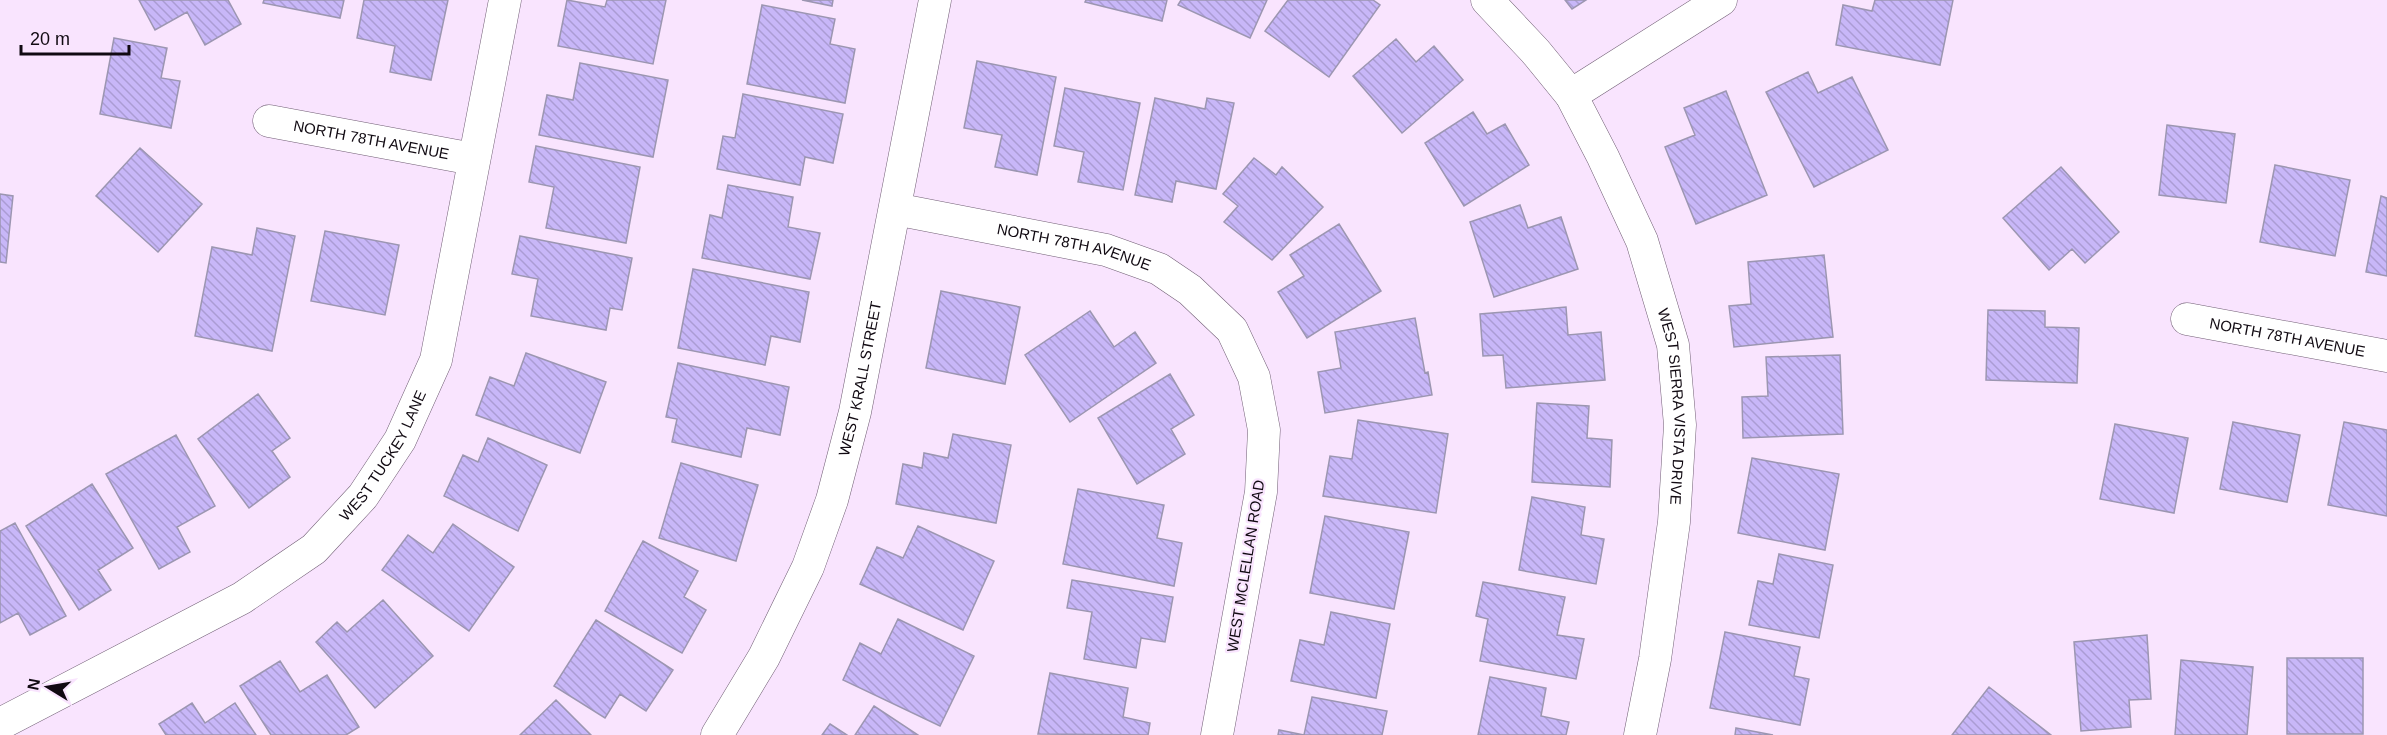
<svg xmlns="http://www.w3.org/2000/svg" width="2387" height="735" viewBox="0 0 2387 735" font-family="Arial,sans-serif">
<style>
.building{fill:url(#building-back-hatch);stroke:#9c96b1;stroke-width:1.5}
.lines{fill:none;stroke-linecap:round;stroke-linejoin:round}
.street-casing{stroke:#715f75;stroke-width:33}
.street{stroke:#fff;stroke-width:32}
.labels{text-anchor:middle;stroke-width:4.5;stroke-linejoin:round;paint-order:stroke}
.street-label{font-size:15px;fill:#110a12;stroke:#f9e4fe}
</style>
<defs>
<pattern id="building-back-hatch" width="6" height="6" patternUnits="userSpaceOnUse" patternTransform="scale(1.5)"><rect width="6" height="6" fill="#c8b7f8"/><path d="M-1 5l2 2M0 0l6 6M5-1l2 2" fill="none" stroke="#ab9cd4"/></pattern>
</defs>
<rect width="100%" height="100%" fill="#f9e4fe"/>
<path class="building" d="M139 0H228L241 24 205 45 187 12 155 30Z
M264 0H344L340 18 263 3Z
M364 0H448L431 80 390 72 395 46 357 38Z
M567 0 605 7 607 0H666L653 64 558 46Z
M802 0H833L832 6Z
M1086 0H1167L1162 21 1085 2Z
M1181 0H1267L1250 38 1178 5Z
M1288 0H1373L1380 5 1329 77 1265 31Z
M1565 0H1586L1572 9Z
M1875 0H1953L1940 65 1836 45 1843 5 1872 11Z
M762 5 835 19 830 44 855 49 845 103 747 84Z
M114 38 167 48 161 78 180 81 171 128 100 114Z
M1396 39 1416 62 1434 46 1463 80 1402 133 1353 76Z
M977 61 1056 77 1037 175 995 167 1002 135 964 128Z
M580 63 668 80 653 157 539 135 547 95 573 100Z
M1808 72 1818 93 1852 77 1888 150 1814 187 1766 92Z
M1065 88 1140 103 1123 190 1078 182 1084 152 1054 146Z
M1726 91 1767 195 1696 224 1665 147 1695 135 1684 108Z
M743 94 843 114 833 163 805 157 800 185 717 169 723 136 735 138Z
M1155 98 1205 109 1207 98 1234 103 1216 189 1176 181 1172 202 1135 195Z
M1473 112 1487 134 1505 124 1529 165 1464 206 1425 143Z
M2167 125 2235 134 2226 203 2159 195Z
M536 146 640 167 626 243 546 228 554 187 529 182Z
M140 148 202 204 158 252 96 196Z
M1254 158 1276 175 1282 167 1323 207 1272 260 1224 222 1238 206 1223 194Z
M2275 165 2350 180 2335 256 2260 242Z
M2061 167 2119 232 2085 263 2072 249 2049 270 2003 218Z
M728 185 793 197 788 227 820 233 810 279 702 258 710 215 722 218Z
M0 194 13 196 6 263 0 262Z
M2381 196 2387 198V276L2366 272Z
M1520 205 1528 228 1561 217 1578 269 1494 297 1470 222Z
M1339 224 1381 291 1307 338 1278 292 1304 276 1290 255Z
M257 228 295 236 272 351 195 336 212 247 252 255Z
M325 231 399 245 385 315 311 301Z
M520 236 632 258 622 310 610 308 606 330 531 316 538 279 512 274Z
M1824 255 1833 337 1734 347 1729 306 1751 304 1748 262Z
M693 269 809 292 800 342 771 336 765 365 678 348Z
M941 291 1020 307 1005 384 926 368Z
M1566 307 1568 335 1601 332 1605 380 1506 388 1503 355 1483 356 1480 314Z
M1988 310 2045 311V327L2079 328 2077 383 1986 380Z
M1090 311 1114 347 1135 332 1156 363 1070 422 1025 355Z
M1415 318 1425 373 1428 372 1432 395 1325 413 1318 372 1341 368 1335 332Z
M526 353 606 382 580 453 476 415 490 377 514 386Z
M1840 355 1843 434 1743 438 1742 397 1768 396 1766 357Z
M678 363 789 387 780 435 747 428 741 457 672 442 677 419 666 417Z
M1170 374 1194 415 1171 429 1185 454 1137 484 1098 418Z
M258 394 290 438 272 451 290 477 249 508 198 439Z
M1537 403 1589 406 1587 438 1612 440 1610 487 1532 482Z
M1358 420 1448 434 1436 513 1323 496 1330 456 1352 459Z
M2233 422 2300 435 2287 502 2220 489Z
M2344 422 2387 430V516L2328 505Z
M2115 424 2188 438 2174 513 2100 499Z
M953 434 1011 445 996 523 896 504 903 464 922 468 924 453 948 458Z
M176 435 215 506 177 527 190 552 159 569 106 474Z
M488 438 547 465 518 531 444 496 463 455 478 462Z
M1752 458 1839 474 1825 550 1738 533Z
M681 463 758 485 736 561 659 538Z
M92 484 133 548 98 570 111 590 79 610 26 526Z
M1078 489 1164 505 1157 538 1182 543 1174 586 1063 564Z
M1532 497 1585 507 1581 535 1604 539 1596 584 1519 570Z
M1325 516 1409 532 1394 609 1310 593Z
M15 523 66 616 30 635 18 613 0 623V531Z
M453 524 514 567 469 631 382 570 408 535 433 553Z
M918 526 994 561 963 630 860 584 877 547 903 558Z
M643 541 698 571 684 597 706 610 682 653 605 611Z
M1779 554 1833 565 1819 638 1749 625 1758 581 1773 584Z
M1072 580 1173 597 1165 642 1141 638 1136 668 1084 659 1092 612 1067 608Z
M1483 582 1565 597 1557 635 1584 639 1576 679 1480 661 1488 619 1476 616Z
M383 600 433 656 375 708 316 642 337 622 347 632Z
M1331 612 1390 624 1376 698 1291 681 1300 640 1324 645Z
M898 619 974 656 940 726 843 680 860 643 881 654Z
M596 620 673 670 646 711 620 694 605 718 554 686Z
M1725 632 1800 647 1794 676 1809 679 1800 725 1710 708Z
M2147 635 2151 699 2129 700 2131 727 2081 731 2074 642Z
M2287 658H2363V734H2287Z
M2181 660 2253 667 2247 735H2175Z
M280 661 300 692 327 675 359 727 346 735H271L240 686Z
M1050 673 1128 688 1123 717 1150 723 1148 735 1038 734Z
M1490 677 1546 688 1541 716 1569 722 1566 735H1478Z
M1989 687 2051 735H1952Z
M1312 697 1387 711 1382 735H1278L1279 730 1304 735Z
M556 700 591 735H520Z
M192 703 205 723 235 703 256 735H166L159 724Z
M874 706 918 735H855Z
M830 724 847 735H822Z
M1736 728 1773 735H1735Z"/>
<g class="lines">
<defs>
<g id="street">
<path id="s1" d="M1487 0 1535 51 1571 95 1603 157 1642 241 1673 345 1680 425 1674 522 1655 659 1640 735"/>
<path d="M1571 95 1721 0"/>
<path id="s2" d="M269 121 473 159"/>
<path id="s3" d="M895 209 1106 250 1159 269 1190 290 1232 330 1254 377 1264 430 1261 492 1217 735"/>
<path id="s4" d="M2187 319 2387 356"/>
<path id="s5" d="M0 724 242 598 314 549 363 496 400 440 436 360 505 0"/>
<path id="s6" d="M717 735 764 657 808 567 832 500 855 412 935 0"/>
</g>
</defs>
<use href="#street" class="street-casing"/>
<use href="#street" class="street"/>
</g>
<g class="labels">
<g class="street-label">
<text dy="5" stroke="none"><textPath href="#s2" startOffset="104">NORTH 78TH AVENUE</textPath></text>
<text dy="5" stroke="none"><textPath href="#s3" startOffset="183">NORTH 78TH AVENUE</textPath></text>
<text dy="5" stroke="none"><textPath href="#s4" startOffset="102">NORTH 78TH AVENUE</textPath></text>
<text dy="5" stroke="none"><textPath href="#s6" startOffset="387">WEST KRALL STREET</textPath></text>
<text dy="5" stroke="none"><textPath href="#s1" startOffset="459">WEST SIERRA VISTA DRIVE</textPath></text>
<text dy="5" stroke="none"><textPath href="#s5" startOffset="477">WEST TUCKEY LANE</textPath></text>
<text transform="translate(1246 566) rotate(-81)" y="5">WEST MCLELLAN ROAD</text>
</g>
</g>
<g transform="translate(48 687) rotate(281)" stroke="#f9e4fe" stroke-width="4.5" paint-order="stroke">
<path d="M0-4.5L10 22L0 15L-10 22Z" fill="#110a12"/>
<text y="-9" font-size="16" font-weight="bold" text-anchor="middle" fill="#110a12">N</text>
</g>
<path d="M21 45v9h108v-9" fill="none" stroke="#110a12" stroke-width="3"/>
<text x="30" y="45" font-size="18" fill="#110a12" stroke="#f9e4fe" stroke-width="4.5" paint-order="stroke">20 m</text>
</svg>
